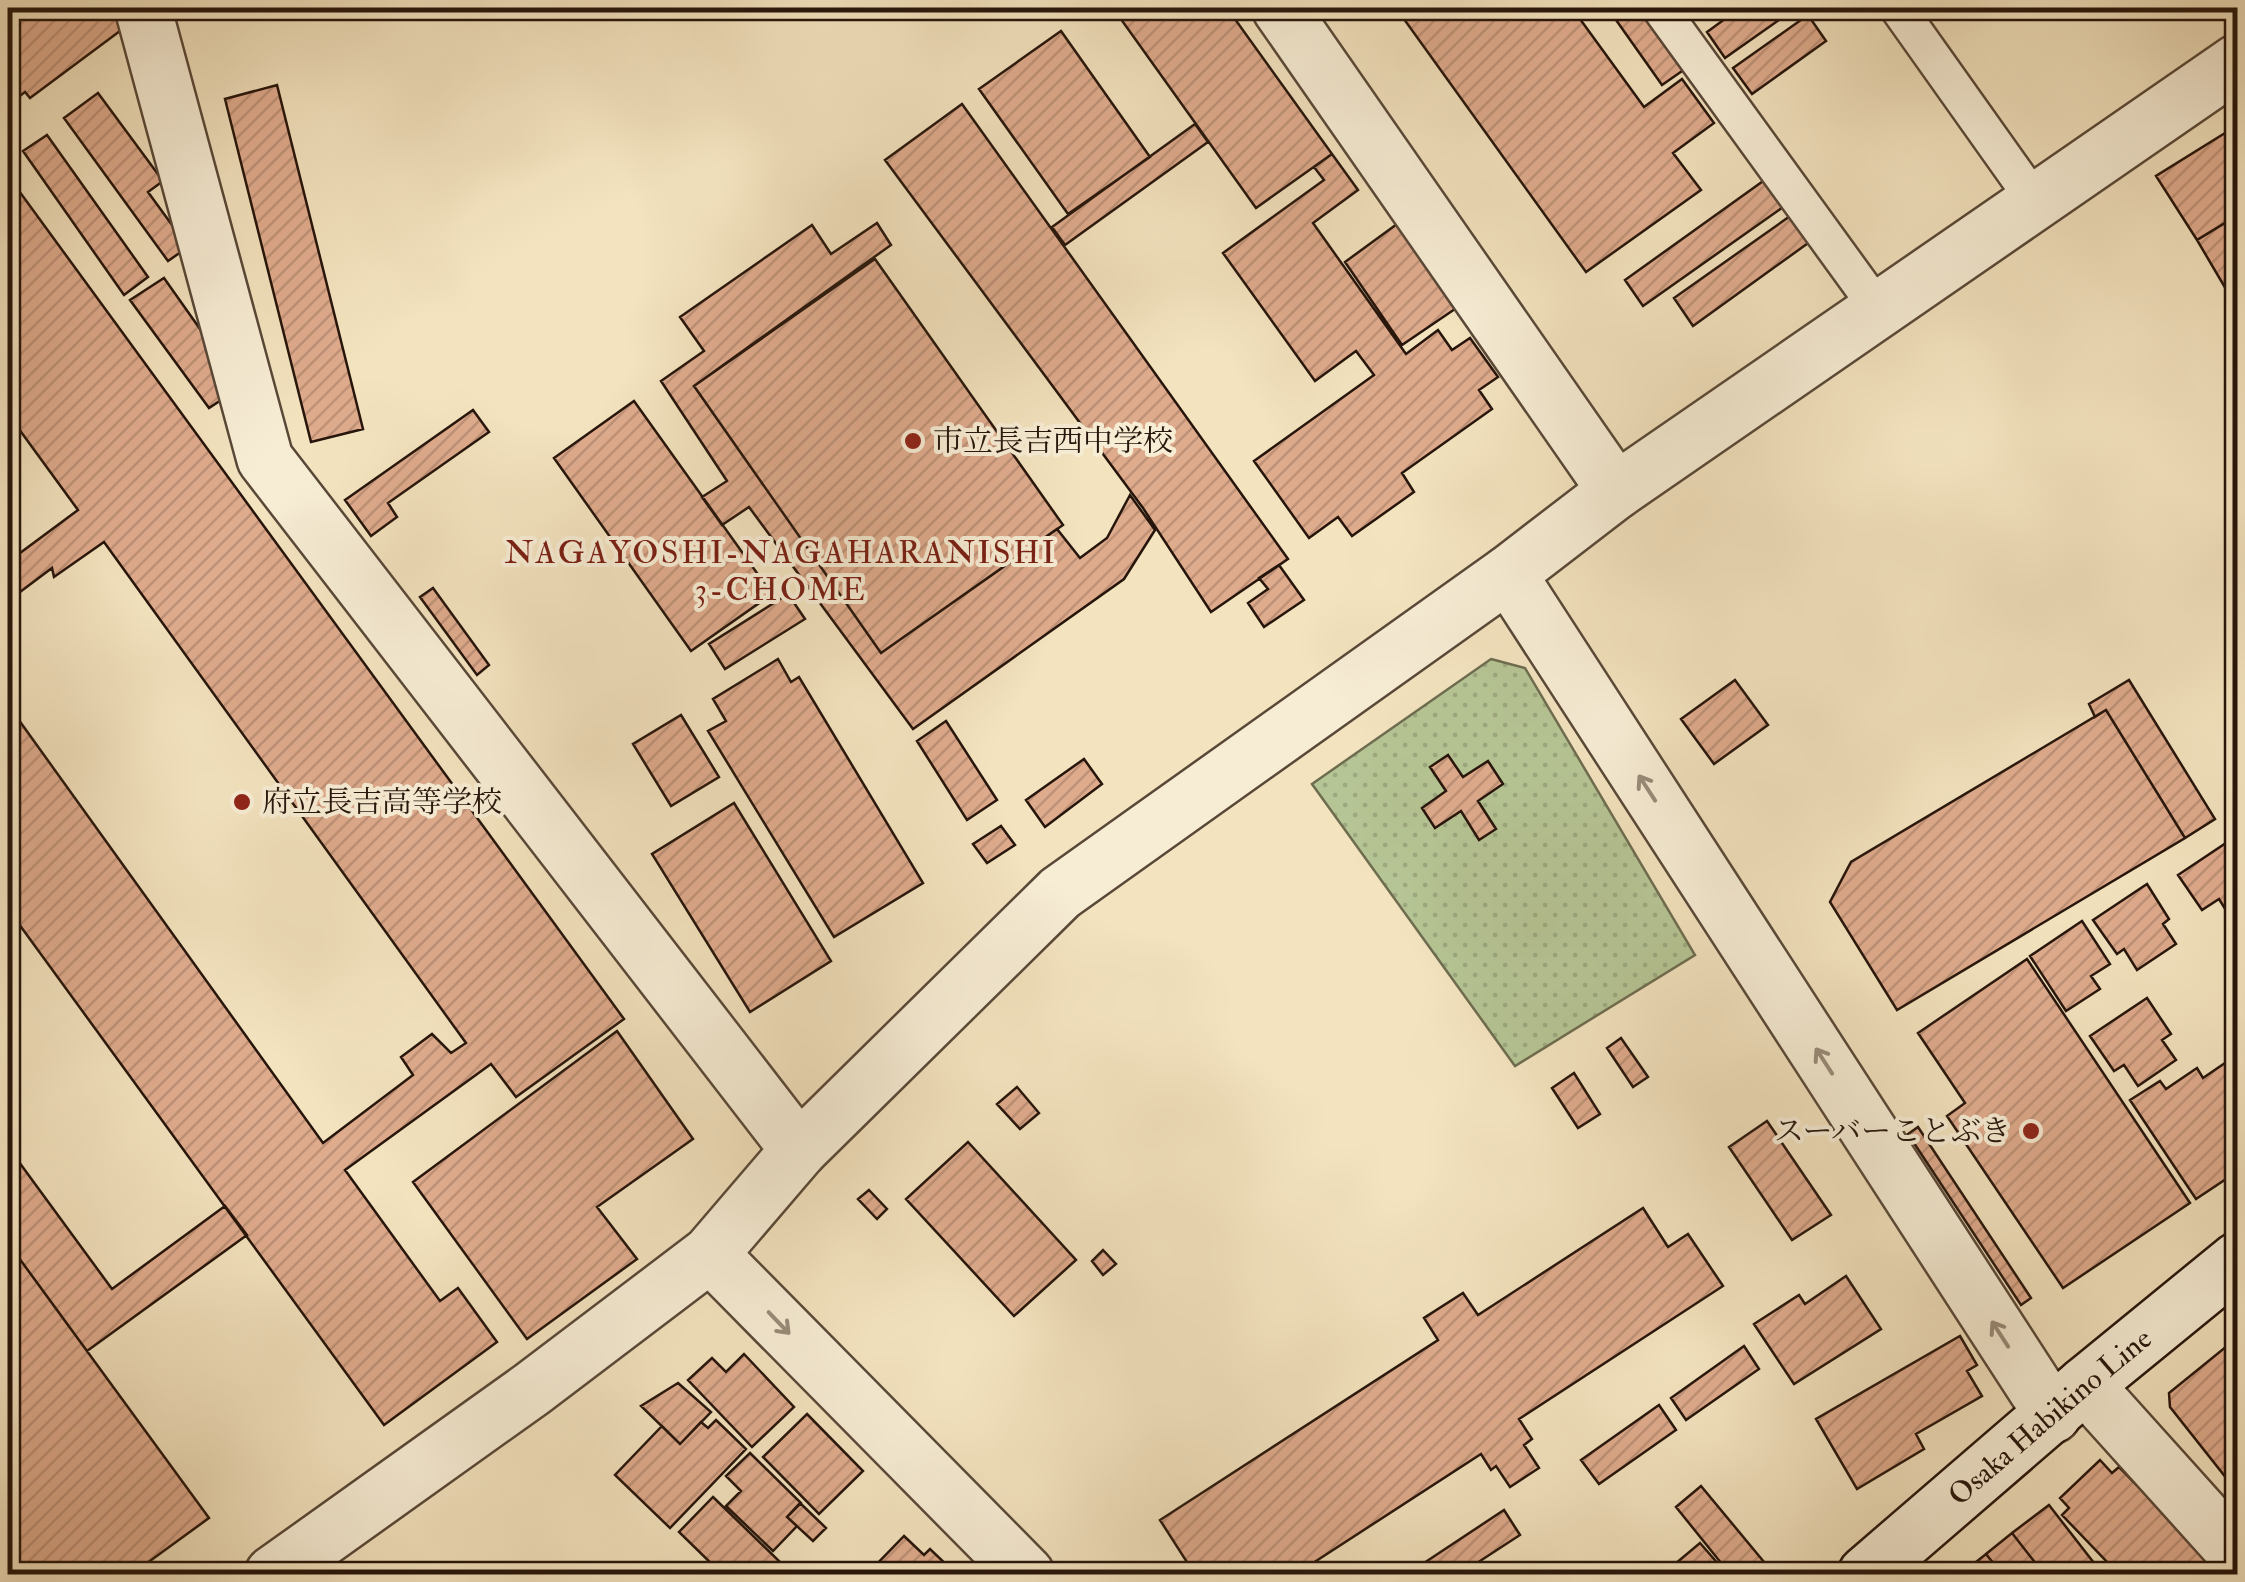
<svg xmlns="http://www.w3.org/2000/svg" width="2245" height="1582" viewBox="0 0 2245 1582" font-family="'IM FELL Double Pica','Noto Serif JP',serif">
<style>
.park{fill:url(#park-dots);stroke:#6e6d50;stroke-width:2.5}
.building{fill:url(#building-hatch);stroke:#26150b;stroke-width:2.5}
.lines{fill:none;stroke-linecap:round;stroke-linejoin:round}
.service-casing{stroke:#594838;stroke-width:40}
.minor-casing{stroke:#594838;stroke-width:60}
.tertiary-casing{stroke:#594838;stroke-width:60}
.secondary-casing{stroke:#26150b;stroke-width:60}
.service{stroke:#f7edd5;stroke-width:35}
.minor{stroke:#f7edd5;stroke-width:55}
.tertiary{stroke:#f7edd5;stroke-width:55}
.secondary{stroke:#f7edd5;stroke-width:55}
.oneway{stroke:#998c7a}
.poi-dot{fill:#8f2418;stroke:#f7edd5;stroke-width:4}
.labels{text-anchor:middle;stroke-width:8;stroke-linejoin:round;paint-order:stroke}
.poi-label{font-size:30px;fill:#26150b;stroke:#f7edd5;text-anchor:start}
.street-label{font-size:30px;fill:#26150b;stroke:#f7edd5}
.neighbourhood-label{font-size:32px;letter-spacing:2.5px;fill:#7a1f14;stroke:#f7edd5}
</style>
<defs>
<pattern id="park-dots" width="8" height="8" patternUnits="userSpaceOnUse" patternTransform="scale(2.5)"><rect width="8" height="8" fill="#b6c595"/><path d="M2 2h.1M6 6h.1" fill="none" stroke="#9ca87f" stroke-width="1.8" stroke-linecap="round"/></pattern>
<pattern id="building-hatch" width="6" height="6" patternUnits="userSpaceOnUse" patternTransform="scale(2.5)"><rect width="6" height="6" fill="#dfab8d"/><path d="M-1 1l2-2M0 6l6-6M5 7l2-2" fill="none" stroke="#bf9278"/></pattern>
</defs>
<rect width="100%" height="100%" fill="#f3e3bf"/>
<filter id="stains"><feTurbulence type="fractalNoise" baseFrequency=".002" numOctaves="4"/><feColorMatrix values="0 0 0 0 .2 0 0 0 0 .09 0 0 0 0 .02 0 0 0 .5 -.17"/></filter>
<radialGradient id="worn" r=".72"><stop offset=".6" stop-color="#630" stop-opacity="0"/><stop offset="1" stop-color="#630" stop-opacity=".3"/></radialGradient>
<path class="park" d="M1491 659 1525 668 1695 955 1515 1066 1312 784Z"/>
<path class="building" d="M115 8 128 25 30 98 25 92 8 105V9Z
M1113 8H1227L1332 154 1256 208Z
M1396 8H1572L1644 107 1682 79 1714 123 1673 153 1701 190 1586 272Z
M1612 8H1642L1685 69 1662 85 1609 10Z
M1740 8H1796L1725 58 1707 32Z
M1808 15 1826 41 1752 94 1733 68Z
M1061 31 1150 157 1068 214 979 89Z
M277 85 363 429 311 442 225 99Z
M98 93 163 181 148 192 188 247 168 261 64 118Z
M962 104 1288 559 1211 612 1143 508 885 160Z
M1195 124 1208 142 1065 245 1052 227Z
M2238 125V215L2197 240 2156 176Z
M47 135 148 277 124 295 23 151Z
M1332 154 1358 190 1313 223 1406 354 1438 330 1452 350 1470 338 1498 377 1479 390 1492 409 1402 473 1414 492 1352 536 1338 517 1309 538 1254 461 1374 375 1356 351 1315 381 1223 253 1324 180 1314 167Z
M1766 179 1786 205 1643 306 1625 280Z
M11 180 624 1019 516 1097 491 1064 345 1170 440 1301 458 1288 497 1342 384 1425 8 909V705L323 1143 413 1075 401 1057 432 1034 451 1053 466 1043 104 542 54 577 52 568 8 601V562L78 510 8 414V183Z
M1793 214 1811 241 1693 326 1674 298Z
M2238 215V291L2230 296 2197 240Z
M877 223 891 245 694 386 881 653 1057 529 1080 558 1107 538 1130 495 1155 530 1124 579 913 729 749 507 722 525 702 497 727 481 661 381 704 351 680 317 812 225 831 254Z
M1397 224 1455 309 1402 345 1345 262Z
M875 259 1063 525 881 653 694 386Z
M164 278 241 387 209 408 130 300Z
M634 401 772 594 691 651 554 458Z
M473 410 489 432 388 503 397 517 371 536 345 500Z
M1279 565 1304 600 1264 627 1248 603 1268 589 1259 578Z
M433 588 489 665 477 675 420 597Z
M788 594 805 619 725 669 709 644Z
M778 659 791 682 799 677 923 883 834 937 708 731 726 721 713 699Z
M1735 680 1768 725 1714 764 1681 719Z
M2129 680 2215 819 2185 838 2106 710 2095 717 2089 704Z
M2106 710 2185 838 1897 1010 1830 902 1851 862Z
M681 715 719 777 671 806 633 744Z
M946 721 997 800 967 820 917 741Z
M1448 755 1463 777 1488 761 1503 784 1478 801 1496 829 1479 840 1461 811 1435 828 1422 808 1446 791 1430 767Z
M1084 759 1102 784 1045 827 1026 800Z
M734 803 831 961 750 1012 652 854Z
M1001 826 1015 845 987 863 973 844Z
M2226 843 2238 859V910L2229 915 2219 899 2202 910 2178 875Z
M2147 884 2169 919 2163 924 2176 944 2137 970 2124 949 2117 954 2093 920Z
M2082 921 2110 964 2091 976 2100 989 2066 1011 2030 956Z
M2027 959 2190 1203 2063 1288 1947 1116 1965 1103 1918 1033Z
M2147 998 2171 1034 2162 1040 2176 1060 2138 1086 2124 1065 2114 1071 2090 1036Z
M617 1031 693 1139 597 1207 637 1259 527 1339 413 1182Z
M1621 1038 1648 1077 1633 1087 1607 1048Z
M2228 1061 2238 1075V1171L2196 1199 2130 1100 2160 1081 2166 1089 2197 1068 2203 1078Z
M1574 1073 1600 1114 1578 1128 1552 1088Z
M1017 1087 1039 1113 1020 1129 997 1104Z
M1767 1121 1831 1215 1792 1240 1729 1147Z
M1918 1127 2031 1298 2021 1305 1908 1134Z
M968 1142 1076 1260 1014 1316 906 1199Z
M8 1147 112 1289 225 1206 247 1235 87 1351 8 1243Z
M869 1190 887 1209 877 1219 858 1199Z
M1643 1208 1668 1247 1688 1234 1723 1286 1519 1419 1532 1439 1524 1445 1539 1468 1510 1487 1496 1466 1491 1470 1481 1454 1296 1574H1191L1194 1573 1160 1520 1438 1340 1424 1318 1463 1293 1478 1315Z
M8 1243 209 1518 132 1574H8Z
M1103 1250 1116 1264 1103 1275 1092 1261Z
M1846 1276 1881 1329 1794 1384 1754 1324 1799 1295 1805 1304Z
M1960 1336 1977 1365 1967 1371 1982 1396 1916 1434 1924 1449 1857 1489 1816 1419Z
M2238 1337V1477L2231 1484 2170 1407 2169 1393Z
M1744 1346 1759 1369 1686 1420 1671 1398Z
M744 1354 794 1407 752 1447 688 1380 712 1358 726 1372Z
M678 1383 711 1412 680 1444 641 1406Z
M1659 1405 1676 1430 1599 1484 1581 1460Z
M807 1414 863 1471 819 1514 763 1457Z
M716 1420 746 1449 670 1528 615 1475 662 1426 680 1444 701 1422 708 1428Z
M750 1453 801 1503 787 1517 797 1526 773 1551 726 1506 741 1491 726 1476Z
M2100 1460 2112 1473 2119 1467 2224 1574H2096L2108 1563 2062 1515 2069 1508 2060 1498Z
M1701 1486 1769 1568 1761 1574H1730L1676 1507Z
M713 1497 780 1562 768 1574H722L679 1532Z
M800 1503 826 1528 813 1541 787 1517Z
M2049 1505 2094 1563 2078 1574H2044L2012 1533Z
M1504 1510 1520 1535 1460 1574H1433L1424 1563Z
M2012 1533 2044 1574H2002L1986 1554Z
M904 1536 924 1555 930 1549 953 1571 959 1565 968 1574H882L874 1567Z
M1700 1543 1727 1574H1663Z
M1986 1554 2002 1574H1961Z"/>
<g class="lines">
<defs>
<path id="service" d="M1660 8 1879 310
M1898 8 2035 201"/>
<path id="minor" d="M143 8 265 459 799 1150
M1280 8 1616 491
M1508 574 2053 1415
M710 1254 1026 1574
M2085 1385 2238 1555"/>
<path id="tertiary" d="M273 1574 532 1389 710 1254 799 1150 1060 893 1508 574 1616 491 2238 62"/>
<g id="secondary">
<path id="s1" d="M1866 1574 2085 1385 2238 1260"/>
</g>
</defs>
<use href="#service" class="service-casing"/>
<use href="#minor" class="minor-casing"/>
<use href="#tertiary" class="tertiary-casing"/>
<use href="#secondary" class="secondary-casing"/>
<use href="#service" class="service"/>
<use href="#minor" class="minor"/>
<use href="#tertiary" class="tertiary"/>
<use href="#secondary" class="secondary"/>
</g>
<defs><path id="oneway-shaft" d="M-6 0H5M1.5-3L5.5 0L1.5 3" fill="none" stroke-width="1.6" stroke-linecap="round" stroke-linejoin="round" transform="scale(2.5)"/></defs>
<g class="oneway">
<use href="#oneway-shaft" transform="translate(1647 788) rotate(-123)"/>
<use href="#oneway-shaft" transform="translate(1824 1061) rotate(-123)"/>
<use href="#oneway-shaft" transform="translate(779 1323) rotate(46)"/>
<use href="#oneway-shaft" transform="translate(2000 1334) rotate(-123)"/>
</g>
<g class="poi-dot">
<circle cx="913" cy="441" r="10"/>
<circle cx="242" cy="802" r="10"/>
<circle cx="2031" cy="1131" r="10"/>
</g>
<g class="labels">
<g class="poi-label">
<text x="933" y="451">市立長吉西中学校</text>
<text x="262" y="812">府立長吉高等学校</text>
<text x="2011" y="1141" text-anchor="end">スーバーことぶき</text>
</g>
<g class="street-label">
<text dy="10" stroke="none"><textPath href="#s1" startOffset="242">Osaka Habikino Line</textPath></text>
</g>
<g class="neighbourhood-label">
<text x="781" y="563">NAGAYOSHI-NAGAHARANISHI<tspan x="781" dy="37">3-CHOME</tspan></text>
</g>
</g>
<rect width="2245" height="1582" fill="none" stroke="#f3e3bf" stroke-width="40"/>
<rect x="10" y="10" width="2225" height="1562" fill="none" stroke="#26150b" stroke-width="5"/>
<rect x="20" y="20" width="2205" height="1542" fill="none" stroke="#26150b" stroke-width="2.5"/>
<rect width="100%" height="100%" filter="url(#stains)"/>
<rect width="100%" height="100%" fill="url(#worn)"/>
</svg>
